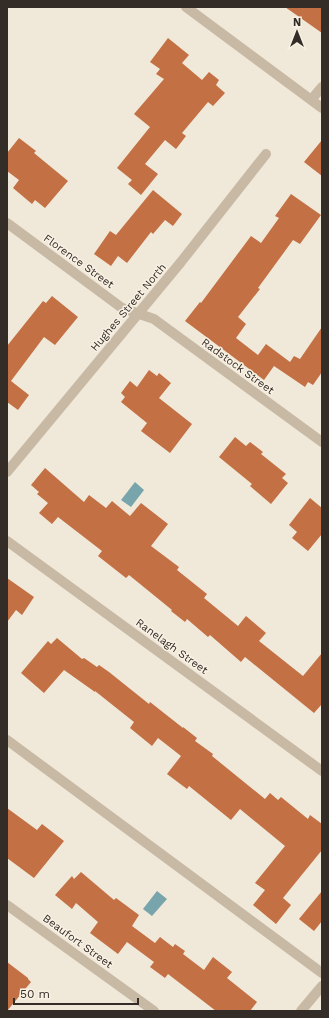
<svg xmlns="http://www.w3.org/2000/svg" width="329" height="1018" viewBox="0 0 329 1018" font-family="'Work Sans',sans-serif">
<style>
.water{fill:#78a5ac}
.building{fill:#c37044}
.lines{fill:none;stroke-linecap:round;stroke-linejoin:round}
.minor{stroke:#c8b9a5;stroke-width:10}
.labels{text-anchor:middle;stroke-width:3;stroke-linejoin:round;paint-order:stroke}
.street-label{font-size:11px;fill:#342c26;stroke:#f8f1e4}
</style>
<rect width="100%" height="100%" fill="#f0e8d8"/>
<path class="water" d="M135 482 144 490 131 507 121 500Z
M157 891 167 899 152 916 143 909Z"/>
<path class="building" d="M285 7H322V33Z
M168 38 189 55 182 63 202 80 209 72 219 80 216 85 225 93 213 106 208 102 182 133 186 136 176 149 165 140 145 164 158 174 141 195 128 184 132 180 117 168 150 127 134 114 164 79 156 74 160 69 150 62Z
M19 138 36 151 34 153 68 181 45 208 35 200 32 204 13 188 19 180 7 171V153Z
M322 140V176L304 162Z
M153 190 182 214 173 226 165 220 153 234 151 232 127 263 118 256 111 266 94 254 110 231 116 235Z
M291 194 321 215 300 244 293 240 258 288 260 289 238 317 246 324 236 338 258 355 266 344 290 362 294 356 300 359 322 327V372L313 385 308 382 305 387 274 366 264 380 185 321 200 302 201 303 251 236 261 243 279 218 275 216Z
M52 296 78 317 55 345 44 337 11 381 29 395 18 410 7 402V346L43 301 46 303Z
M149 370 157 376 159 373 171 383 159 398 192 424 170 453 141 431 147 423 121 402 125 397 121 393 130 381 137 387Z
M235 437 246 446 250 442 263 452 261 454 286 474 282 478 288 483 271 504 250 486 252 484 219 457Z
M45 468 84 502 89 495 106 508 112 501 130 516 141 503 168 524 151 546 179 567 177 570 207 594 204 598 238 626 246 616 266 633 259 641 303 676 322 653V704L314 713 245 657 241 662 210 635 208 637 187 619 185 622 171 611 172 610 129 575 126 578 98 556 102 551 58 517 52 524 39 513 48 503 37 494 39 492 31 485Z
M310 498 322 508V534L308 551 292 538 297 532 289 525Z
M7 578 34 597 22 615 16 610 7 622Z
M57 638 82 659 84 658 97 667 99 665 109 672 149 704 150 702 183 728V727L197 738 195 741 213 754 212 756 265 799 270 793 278 800 281 797 308 819 310 815 322 824V850L283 898 291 905 276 924 253 905 265 890 255 883 285 846 240 809 231 820 189 786 187 789 167 774 181 756 158 738 152 746 130 728 134 722 95 691V692L64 670 44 693 21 673 48 641 51 644Z
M7 808 37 830 42 824 64 841 34 878 7 858Z
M81 872 114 900 116 898 139 915 132 926 155 943 160 937 173 947 175 944 185 951 183 954 204 970 213 957 232 972 227 978 257 1002 250 1011H216L168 974 165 978 150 967 154 962 127 942 118 954 90 933 98 922 76 903 72 909 55 895 72 876 74 879Z
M322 891V921L314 931 299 919Z
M7 962 28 978V979L31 982 7 1011Z"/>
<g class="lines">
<path class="minor" d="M186 7 322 108
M311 100 322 87
M7 223 122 308 154 319 158 322 322 442
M7 472 181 262 266 154
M7 541 322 771
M7 740 322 973
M7 905 154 1011
M301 1011 322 986"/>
</g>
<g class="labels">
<g class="street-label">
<text transform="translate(79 261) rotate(36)" y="4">Florence Street</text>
<text transform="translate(128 307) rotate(-50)" y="4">Hughes Street North</text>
<text transform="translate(238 366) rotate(36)" y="4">Radstock Street</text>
<text transform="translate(172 646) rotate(36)" y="4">Ranelagh Street</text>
<text transform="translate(78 941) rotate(36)" y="4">Beaufort Street</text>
</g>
</g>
<rect width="329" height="1018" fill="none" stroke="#342c26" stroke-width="16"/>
<g transform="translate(297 32)" stroke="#f8f1e4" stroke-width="3" paint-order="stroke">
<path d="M0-3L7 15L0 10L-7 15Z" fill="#342c26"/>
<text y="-6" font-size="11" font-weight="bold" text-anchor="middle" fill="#342c26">N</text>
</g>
<path d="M14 998v6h124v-6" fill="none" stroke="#342c26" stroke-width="2"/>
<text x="20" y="998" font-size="12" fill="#342c26" stroke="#f8f1e4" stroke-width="3" paint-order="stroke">50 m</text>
</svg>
